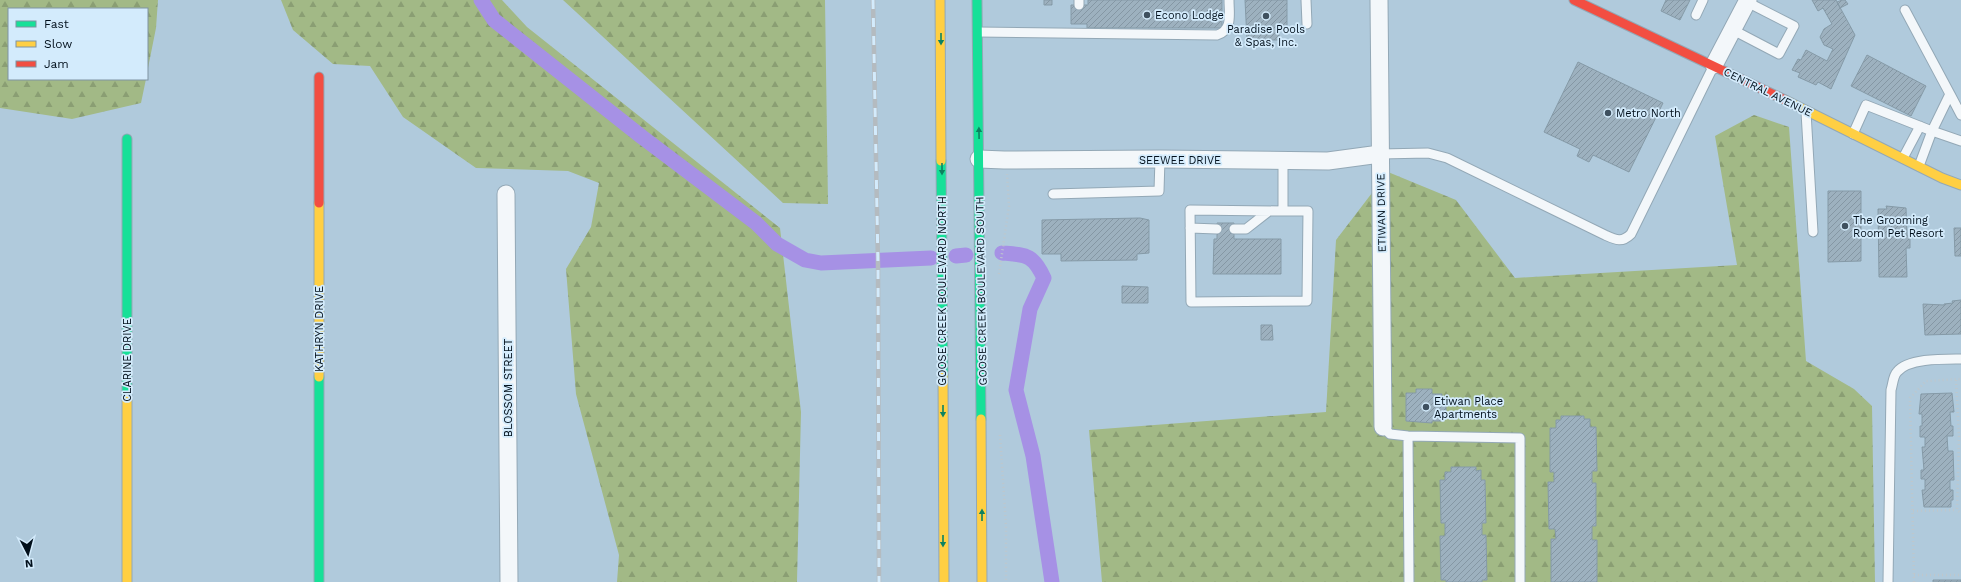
<svg xmlns="http://www.w3.org/2000/svg" width="1961" height="582" viewBox="0 0 1961 582" font-family="'Work Sans',sans-serif">
<style>
.forest{fill:url(#forest-firs)}
.lines{fill:none;stroke-linecap:round;stroke-linejoin:round}
.canal{stroke:#a691e5;stroke-width:15}
.building{fill:url(#building-hatch);stroke:#859aa7}
.lane-casing{stroke:#93a8b6;stroke-width:11}
.street-casing{stroke:#93a8b6;stroke-width:19}
.fast-casing{stroke:#93a8b6;stroke-width:11}
.slow-casing{stroke:#93a8b6;stroke-width:11}
.jam-casing{stroke:#93a8b6;stroke-width:11}
.path{stroke:#bec7cc;stroke-width:2.5;stroke-dasharray:1 3;stroke-linecap:butt}
.lane{stroke:#f3f7fa;stroke-width:9}
.street{stroke:#f3f7fa;stroke-width:17}
.fast{stroke:#16e098;stroke-width:9}
.slow{stroke:#ffcf43;stroke-width:9}
.jam{stroke:#f24e42;stroke-width:9}
.rail-casing{stroke:#b4bbc0;stroke-width:4.5}
.rail{stroke:#d3ebfc;stroke-width:3;stroke-dasharray:9;stroke-linecap:butt}
.oneway{fill:#0d8260}
.poi-dot{fill:#3e505f;stroke:#d3ebfc;stroke-width:1.5}
.labels{text-anchor:middle;stroke-width:3.5;stroke-linejoin:round;paint-order:stroke}
.poi-label{font-size:11px;fill:#010f1b;stroke:#d3ebfc;text-anchor:start}
.street-label{font-size:11px;fill:#010f1b;stroke:#d3ebfc}
</style>
<defs>
<pattern id="forest-firs" width="22" height="20" patternUnits="userSpaceOnUse"><rect width="22" height="20" fill="#a2b986"/><path d="M5 1l3.5 6h-7zM16 11l3.5 6h-7z" fill="#8a9e73"/></pattern>
<pattern id="building-hatch" width="6" height="6" patternUnits="userSpaceOnUse"><rect width="6" height="6" fill="#9db1bf"/><path d="M-1 1l2-2M0 6l6-6M5 7l2-2" fill="none" stroke="#8597a4"/></pattern>
</defs>
<rect width="100%" height="100%" fill="#b0cadc"/>
<path class="forest" d="M0 0H158L156 28 147 73V9H9V79H146L141 103 72 119 0 108Z
M281 0H502L527 27 780 228 801 412 797 582H617L619 555 576 394 566 269 591 227 599 183 568 171 476 168 403 117 370 66 333 64 293 30Z
M563 0H825L828 204 783 203Z
M1754 115 1789 127 1806 361 1854 389 1872 406 1875 582H1102L1089 430 1326 412 1336 240 1388 172 1456 200 1515 278 1737 265 1715 136Z"/>
<g class="lines">
<path class="canal" d="M481 0 494 20 642 137 756 223 777 244 805 260 821 263 931 258
M1002 253C1026 255 1033 254 1044 278L1030 309 1016 390 1033 456 1052 582
M956 256 966 255"/>
</g>
<path class="building" d="M1044 0H1052V5H1044Z
M1088 0H1222V28H1087V24H1071V5H1088Z
M1245 0H1287V31H1279V40H1247Z
M1666 0H1690L1680 20 1661 11Z
M1812 0H1836L1855 35 1831 89 1818 82 1816 85 1798 77 1800 73 1792 70 1798 59 1801 60 1806 50 1827 61 1833 49 1824 45 1820 37 1824 29 1832 24 1823 8 1818 11Z
M1842 0H1845L1848 4 1840 8 1837 2Z
M1867 55 1926 86 1911 116 1851 86Z
M1578 62 1663 103 1629 172 1593 155 1589 162 1577 156 1580 149 1544 132Z
M1828 191H1861V261L1828 262Z
M1886 206 1906 208 1907 236H1910V248H1906L1907 277H1879L1878 209H1887Z
M1140 218 1149 220V253L1137 254V260L1061 261V254H1042V220Z
M1217 223H1234V239H1281V274H1213L1214 239H1217Z
M1954 228H1961V256H1955Z
M1122 286 1148 287V303H1122Z
M1961 300V334L1925 335 1923 304 1944 305V304L1953 303 1952 301Z
M1261 325H1272L1273 340H1261Z
M1416 389H1432V394H1442V397H1446V417H1442V421H1432V423L1406 421V393H1416Z
M1952 393 1954 412H1950L1951 426H1953V436H1947L1948 451H1953L1954 480H1950V490H1953V500H1951V507H1924L1922 490H1925V479H1921V470H1924L1922 447H1925V437H1920V426H1922V414H1919L1921 394Z
M1561 416H1584V419H1590V427H1596L1597 471H1592V483H1596V526H1592V540H1597V582H1551V539H1556L1555 529H1549L1548 482H1554V472H1550V428H1556V420H1561Z
M1451 467H1476V471L1481 470V480H1485L1486 523H1482V535H1486L1487 580H1482V582H1446V580H1441L1440 536H1445V523H1441L1440 480H1445V472H1451Z
M1933 580H1961V582H1933Z"/>
<g class="lines">
<defs>
<path id="lane" d="M1306 0 1307 24
M1079 5V0
M1696 15 1703 0
M1733 30 1779 54 1794 26 1747 2
M978 32 1217 35C1233 30 1229 14 1229 0
M1950 94 1961 115
M1806 112 1813 232
M1853 134 1866 105 1932 131 1950 94 1905 10
M1380 154 1428 153 1447 158 1605 235C1616 240 1622 243 1631 234L1714 65
M1903 158 1920 126
M1919 166 1932 131 1961 141
M1053 194 1159 191 1160 159
M1283 211H1308L1307 301 1191 302 1190 210 1283 211V161
M1190 228 1217 229
M1234 229H1246L1269 211
M1383 427 1390 434 1408 436 1520 438V582
M1408 436 1409 582
M1888 582 1891 390C1893 384 1893 376 1897 372 1908 358 1944 359 1961 359"/>
<path id="street" d="M1379 0 1383 427
M1714 65 1748 0
M979 159 1004 160 1160 159 1328 161 1380 154
M506 194 509 582"/>
<path id="fast" d="M977 0 981 419
M127 139V397
M941 161 943 375
M319 377V582"/>
<path id="slow" d="M940 0 941 161
M1785 100 1942 178 1961 185
M319 203V377
M943 375 944 582
M127 397V582
M981 419 982 582"/>
<path id="jam" d="M1574 0 1785 100
M319 77V203"/>
</defs>
<use href="#lane" class="lane-casing"/>
<use href="#street" class="street-casing"/>
<use href="#fast" class="fast-casing"/>
<use href="#slow" class="slow-casing"/>
<use href="#jam" class="jam-casing"/>
<path class="path" d="M999 274 1009 206 1007 174
M1956 380 1959 436 1957 510 1961 513
M1000 435 1006 526V582
M1913 511 1957 510
M1914 575H1961
M1914 582 1910 398 1926 381 1961 379"/>
<use href="#lane" class="lane"/>
<use href="#street" class="street"/>
<use href="#fast" class="fast"/>
<use href="#slow" class="slow"/>
<use href="#jam" class="jam"/>
<defs>
<path id="rail" d="M873 0 878 265 879 582"/>
</defs>
<use href="#rail" class="rail-casing"/>
<use href="#rail" class="rail"/>
</g>
<defs><path id="oneway-solid" d="M-6-.8H1V-3.2L6.5 0L1 3.2V.8H-6Z"/></defs>
<g class="oneway">
<use href="#oneway-solid" transform="translate(941 39) rotate(90)"/>
<use href="#oneway-solid" transform="translate(979 133) rotate(-91)"/>
<use href="#oneway-solid" transform="translate(942 169) rotate(90)"/>
<use href="#oneway-solid" transform="translate(943 411) rotate(90)"/>
<use href="#oneway-solid" transform="translate(982 515) rotate(-90)"/>
<use href="#oneway-solid" transform="translate(943 541) rotate(90)"/>
</g>
<g class="poi-dot">
<circle cx="1147" cy="15" r="4"/>
<circle cx="1266" cy="16" r="4"/>
<circle cx="1608" cy="113" r="4"/>
<circle cx="1845" cy="226" r="4"/>
<circle cx="1426" cy="407" r="4"/>
</g>
<g class="labels">
<g class="poi-label">
<text x="1155" y="19">Econo Lodge</text>
<text x="1266" y="33" text-anchor="middle">Paradise Pools<tspan x="1266" dy="13">&amp; Spas, Inc.</tspan></text>
<text x="1616" y="117">Metro North</text>
<text x="1853" y="224">The Grooming<tspan x="1853" dy="13">Room Pet Resort</tspan></text>
<text x="1434" y="405">Etiwan Place<tspan x="1434" dy="13">Apartments</tspan></text>
</g>
<g class="street-label">
<text transform="translate(1768 92) rotate(26)" y="4">CENTRAL AVENUE</text>
<text x="1180" y="164">SEEWEE DRIVE</text>
<text transform="translate(1381 213) rotate(-91)" y="4">ETIWAN DRIVE</text>
<text transform="translate(942 291) rotate(-90)" y="4">GOOSE CREEK BOULEVARD NORTH</text>
<text transform="translate(981 291) rotate(-91)" y="4">GOOSE CREEK BOULEVARD SOUTH</text>
<text transform="translate(319 329) rotate(-90)" y="4">KATHRYN DRIVE</text>
<text transform="translate(127 360) rotate(-90)" y="4">CLARINE DRIVE</text>
<text transform="translate(508 388) rotate(-90)" y="4">BLOSSOM STREET</text>
</g>
</g>
<rect x="8" y="8" width="140" height="72" fill="#d3ebfc" stroke="#7f93a2"/>
<rect x="16" y="21" width="20" height="6" fill="#16e098" stroke="#7f93a2"/>
<text x="44" y="28" font-size="12" fill="#010f1b">Fast</text>
<rect x="16" y="41" width="20" height="6" fill="#ffcf43" stroke="#7f93a2"/>
<text x="44" y="48" font-size="12" fill="#010f1b">Slow</text>
<rect x="16" y="61" width="20" height="6" fill="#f24e42" stroke="#7f93a2"/>
<text x="44" y="68" font-size="12" fill="#010f1b">Jam</text>
<g transform="translate(28 554) rotate(174)" stroke="#d3ebfc" stroke-width="3" paint-order="stroke">
<path d="M0-3L7 15L0 10L-7 15Z" fill="#010f1b"/>
<text y="-6" font-size="11" font-weight="bold" text-anchor="middle" fill="#010f1b">N</text>
</g>
</svg>
